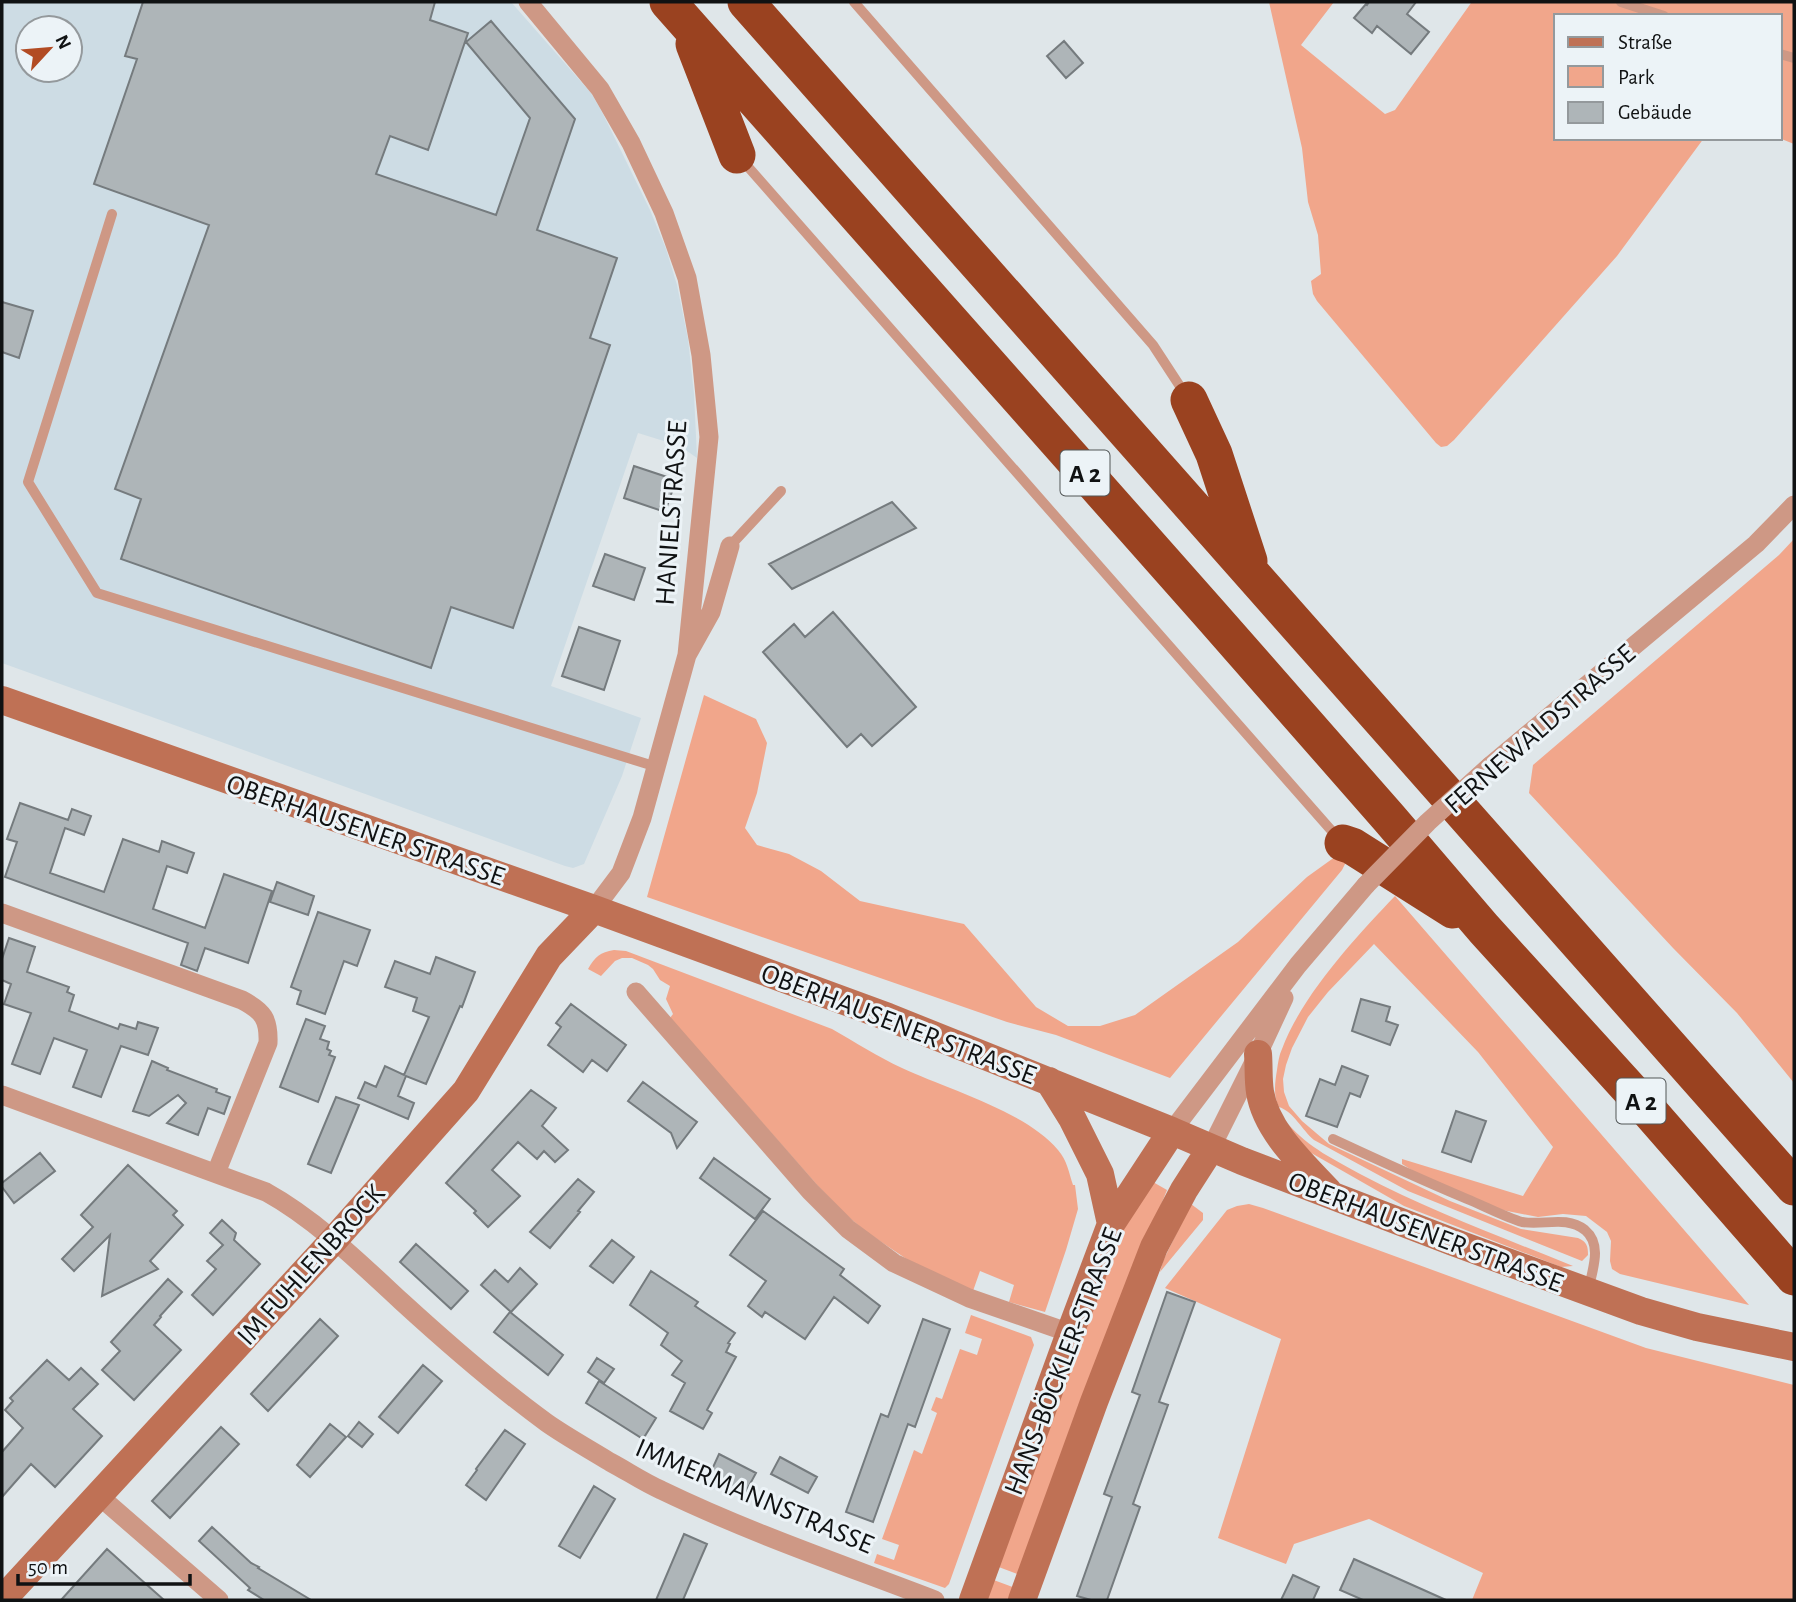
<svg xmlns="http://www.w3.org/2000/svg" width="1796" height="1602" viewBox="0 0 1796 1602" font-family="'Alegreya Sans',sans-serif">
<style>
.built{fill:#cddce4;fill-rule:evenodd}
.green{fill:#f1a68b}
.building{fill:#aeb5b8;stroke:#757b7e;stroke-width:2}
.lines{fill:none;stroke-linecap:round;stroke-linejoin:round}
.lane{stroke:#ce9885;stroke-width:10}
.street{stroke:#ce9885;stroke-width:19}
.secondary{stroke:#bf7155;stroke-width:28}
.highway{stroke:#9a4220;stroke-width:37}
.street-bridge{stroke:#ce9885;stroke-width:19}
.labels{text-anchor:middle;stroke-width:6;stroke-linejoin:round;paint-order:stroke}
.shield{fill:#ecf3f7;stroke:#525657;stroke-width:2}
.shield-label{font-size:26px;font-weight:bold;fill:#101213}
.street-label{font-size:28px;fill:#101213;stroke:#ecf3f7}
</style>
<rect width="100%" height="100%" fill="#dfe6e9"/>
<path class="built" d="M2 2H511L591 93 601 110 650 210 666 249 677 285 688 339 694 394 697 458 680 446 638 433 551 686 641 718 622 776 584 864 573 868 565 866 2 663ZM28 28H70V70H28Z"/>
<path class="green" d="M1269 2H1334L1301 45 1385 114 1395 110 1471 3 1470 2H1794V144L1779 138H1780V16H1556V138H1704L1617 256 1454 440 1447 446 1441 447 1436 443 1317 301 1313 294 1311 281 1321 274 1318 235 1308 202 1302 148Z
M1794 539V1083L1737 1013 1673 948 1529 793 1533 765 1779 555Z
M704 695 756 719 767 743 757 793 745 828 757 845 789 854 821 871 860 901 964 924 1036 1007 1068 1026H1100L1135 1015 1238 942 1307 877 1339 854 1348 858 1342 870 1170 1078 1056 1035 1007 1022 647 897Z
M1395 896 1749 1305 1620 1274 1612 1269 1610 1261 1611 1241 1607 1232 1586 1216 1563 1214 1538 1217 1502 1210 1418 1174 1402 1164V1159L1523 1196 1553 1147 1478 1052 1374 944 1328 992 1308 1017 1292 1048 1286 1065 1283 1079 1284 1092 1289 1106 1302 1121 1329 1144 1450 1201 1521 1229 1578 1238C1587 1242 1588 1246 1588 1255L1582 1261 1408 1191 1314 1140C1302 1130 1294 1112 1279 1107 1273 1096 1275 1082 1277 1070 1278 1063 1279 1055 1282 1049 1302 995 1356 937 1395 896Z
M614 950 626 951 832 1029C855 1042 878 1057 902 1068 947 1089 1027 1112 1058 1150 1067 1160 1069 1173 1073 1185H1075L1078 1209 1066 1250 1045 1312 1009 1302 1014 1285 980 1271 973 1291 908 1260 865 1231 844 1213 818 1186 670 1018 673 1014 666 999 670 986 660 980 653 969 648 965 632 958H622L615 961 601 976 588 969C595 957 600 952 614 950Z
M1288 1124C1309 1148 1335 1160 1362 1175 1430 1211 1502 1237 1573 1266L1561 1267 1404 1206 1299 1146Z
M1153 1182 1167 1190 1128 1286 1023 1576 996 1566 1120 1234Z
M1191 1204 1203 1213V1220L1160 1272 1163 1261Z
M1249 1204 1263 1208 1646 1348 1794 1385V1600H1472L1483 1573 1369 1519 1294 1544 1286 1564 1218 1538 1281 1339 1165 1288 1227 1210 1237 1206Z
M971 1315 1023 1334 1031 1337 1034 1345 949 1584 945 1588 874 1563 877 1554 894 1560 899 1545 882 1539 914 1450 922 1454 937 1413 931 1410 936 1397 942 1399 960 1349 977 1355 982 1339 965 1333Z
M991 1579 1018 1589 1014 1600H985Z"/>
<path class="building" d="M143 2H435L430 20 468 33 428 150 390 136 376 174 496 215 530 118 466 42 491 21 575 119 537 230 617 258 590 338 610 345 513 628 451 607 431 668 121 559 141 499 115 489 209 225 94 184 137 59 125 56Z
M1369 2H1416L1407 14 1429 32 1411 54 1377 26 1372 33 1354 18 1366 4 1367 5Z
M1064 41 1083 63 1066 78 1047 56Z
M2 302 33 311 19 358 2 352Z
M634 466 676 480 665 512 624 498Z
M892 502 916 528 792 589 769 564Z
M605 554 645 568 634 600 593 586Z
M833 612 916 707 872 746 861 734 847 747 763 652 794 624 805 637Z
M579 627 620 641 604 690 562 676Z
M20 803 68 820 72 809 91 816 84 835 65 828 50 873 104 892 123 839 159 852 162 841 194 853 187 873 167 866 153 909 205 928 224 874 272 891 248 963 205 948 197 971 181 965 188 943 5 877 17 842 7 839Z
M277 882 314 896 308 915 270 902Z
M318 912 370 930 357 966 344 961 325 1014 297 1004 301 991 291 987Z
M9 938 35 947 27 972 69 987 67 992 74 995 69 1011 118 1029 120 1024 136 1029 138 1022 158 1028 148 1055 121 1046 101 1097 73 1087 87 1050 54 1038 40 1074 12 1064 31 1013 4 1004 11 984 2 980V959Z
M436 957 475 972 462 1007 460 1006 426 1084 406 1076 398 1096 414 1103 408 1119 358 1098 365 1082 376 1087 385 1066 404 1075 429 1017 413 1011 417 998 385 987 395 961 430 974Z
M1361 999 1390 1007 1386 1021 1398 1025 1390 1045 1352 1031Z
M571 1004 626 1045 607 1071 592 1060 583 1072 548 1045 561 1027 556 1023Z
M306 1019 325 1026 320 1039 329 1042 327 1049 331 1051 329 1055 335 1057 318 1102 280 1087Z
M152 1061 168 1068 167 1070 217 1089 216 1092 230 1097 224 1114 208 1108 198 1135 167 1123 186 1103 178 1095 149 1116 133 1111Z
M1342 1066 1368 1076 1360 1097 1350 1093 1337 1127 1306 1116 1320 1079 1335 1085Z
M643 1082 697 1122 677 1148 671 1133 628 1101Z
M531 1090 556 1108 542 1126 568 1150 555 1162 544 1151 537 1159 518 1142 492 1170 520 1196 488 1227 474 1213 476 1211 446 1183Z
M336 1097 359 1105 331 1173 308 1164Z
M1456 1111 1486 1121 1471 1162 1442 1152Z
M40 1153 55 1171 14 1203 2 1187V1183Z
M714 1158 770 1199 755 1219 700 1178Z
M128 1165 177 1211 173 1215 183 1225 150 1261 158 1269 102 1296 110 1235 74 1271 62 1259 93 1227 81 1215Z
M578 1179 594 1192 578 1211 580 1212 550 1248 530 1232Z
M763 1211 844 1269 840 1275 880 1306 868 1323 834 1297 805 1339 765 1312 762 1317 748 1306 766 1281 730 1255Z
M222 1220 236 1233 234 1240 260 1264 213 1315 192 1295 216 1269 207 1261 223 1245 210 1233Z
M612 1240 634 1257 613 1283 590 1266Z
M416 1244 468 1291 451 1309 400 1262Z
M520 1268 537 1284 511 1312 481 1285 495 1270 508 1282Z
M651 1271 698 1302 695 1306 735 1333 728 1343 730 1344 726 1352 736 1357 707 1410 712 1413 703 1429 670 1411 685 1383 672 1375 682 1361 661 1345 668 1333 630 1305Z
M168 1279 182 1292 160 1316 161 1317 154 1325 181 1350 134 1400 102 1370 120 1351 111 1342Z
M1167 1292 1195 1302 1159 1402 1168 1405 1133 1504 1140 1507 1107 1600H1091L1077 1596 1112 1497 1104 1494 1140 1395 1132 1392Z
M510 1312 563 1355 548 1375 494 1332Z
M320 1319 338 1336 268 1411 251 1394Z
M923 1319 950 1329 915 1427 908 1424 873 1522 846 1512 881 1414 888 1417Z
M597 1358 614 1369 604 1383 588 1372Z
M47 1360 69 1380 81 1368 98 1384 73 1409 102 1436 55 1487 31 1464 2 1497V1452L23 1428 5 1410 13 1401 10 1398Z
M423 1365 442 1381 398 1433 379 1417Z
M599 1381 656 1418 643 1439 586 1403Z
M359 1422 373 1434 362 1447 348 1436Z
M330 1424 346 1437 310 1477 297 1465Z
M221 1427 239 1444 170 1518 152 1501Z
M505 1430 525 1444 486 1500 466 1485 477 1470 476 1469Z
M719 1454 756 1473 744 1495 709 1476Z
M780 1457 817 1477 808 1493 771 1474Z
M594 1486 615 1499 580 1558 559 1546Z
M212 1527 251 1563 259 1567 258 1568 311 1600H264L248 1590 250 1588 199 1541Z
M684 1534 707 1544 700 1560 683 1600H656Z
M107 1549 138 1577 164 1600H61Z
M1354 1559 1399 1579 1446 1600H1363L1340 1590Z
M1293 1575 1319 1587 1313 1600H1281Z"/>
<g class="lines">
<path class="lane" d="M854 2 1153 345 1185 394
M1621 2 1664 16
M1780 54 1794 58
M742 160 1338 838
M112 214 28 482 97 593 657 767
M730 546 781 491
M1333 1139C1378 1160 1422 1180 1467 1199 1482 1205 1507 1218 1522 1222 1543 1226 1566 1215 1585 1230 1603 1245 1592 1271 1588 1291"/>
<path class="street" d="M528 2 600 89 631 143 664 213 687 278 701 355 709 437 687 655
M1490 766 1756 544 1794 505
M594 909 621 873 642 818 687 655 711 612 730 546
M2 913 242 1000C263 1011 269 1019 268 1043L216 1173
M636 992 810 1191 848 1229 894 1263 969 1298 1070 1333
M2 1095 266 1192C315 1219 360 1263 401 1301 448 1344 496 1386 547 1423 567 1437 589 1449 610 1462 627 1471 643 1482 661 1490 750 1533 844 1565 935 1600
M1172 1131 1298 965 1366 885
M1211 1148 1258 1054 1284 998
M98 1495 219 1600"/>
<path class="secondary" d="M2 700 594 909 888 1017 1172 1131 1242 1161 1453 1242 1641 1311 1697 1327 1794 1347
M1258 1054C1259 1066 1258 1080 1260 1092 1266 1131 1303 1164 1328 1191
M1049 1081 1072 1118 1100 1174 1111 1224
M2 1600 333 1241 466 1091 549 956 594 909
M973 1600 1070 1333 1111 1224 1172 1131
M1022 1600 1094 1402 1154 1247 1184 1190 1211 1148"/>
<path class="highway" d="M668 2 1210 614 1389 818 1484 929 1643 1104 1794 1277
M746 2 1794 1187
M694 44 737 155
M1189 400 1214 454 1249 561
M1343 843 1352 846 1453 910"/>
<path class="street-bridge" d="M1366 885 1428 822 1490 766"/>
</g>
<g class="labels">
<g class="shield">
<rect x="1060.5" y="450.5" width="49" height="45" rx="5"/>
<rect x="1616.5" y="1078.5" width="49" height="45" rx="5"/>
</g>
<g class="shield-label">
<text x="1085" y="482">A 2</text>
<text x="1641" y="1110">A 2</text>
</g>
<g class="street-label">
<text transform="translate(670 513) rotate(-86)" y="10">HANIELSTRASSE</text>
<text transform="translate(1539 728) rotate(-41)" y="10">FERNEWALDSTRASSE</text>
<text transform="translate(366 829) rotate(19)" y="10">OBERHAUSENER STRASSE</text>
<text transform="translate(899 1023) rotate(21)" y="10">OBERHAUSENER STRASSE</text>
<text transform="translate(1426 1231) rotate(21)" y="10">OBERHAUSENER STRASSE</text>
<text transform="translate(310 1264) rotate(-48)" y="10">IM FUHLENBROCK</text>
<text transform="translate(1062 1361) rotate(-69)" y="10">HANS-BÖCKLER-STRASSE</text>
<text transform="translate(755 1495) rotate(23)" y="10">IMMERMANNSTRASSE</text>
</g>
</g>
<rect width="1796" height="1602" fill="none" stroke="#101213" stroke-width="7"/>
<rect x="1554" y="14" width="228" height="126" fill="#ecf3f7" stroke="#94999c" stroke-width="2"/>
<rect x="1568" y="37" width="35" height="10" fill="#bf7155" stroke="#94999c" stroke-width="2"/>
<text x="1618" y="49" font-size="21" fill="#101213">Straße</text>
<rect x="1568" y="66" width="35" height="21" fill="#f1a68b" stroke="#94999c" stroke-width="2"/>
<text x="1618" y="84" font-size="21" fill="#101213">Park</text>
<rect x="1568" y="102" width="35" height="21" fill="#aeb5b8" stroke="#94999c" stroke-width="2"/>
<text x="1618" y="119" font-size="21" fill="#101213">Gebäude</text>
<g transform="translate(49 49) rotate(64)"><circle r="33" fill="#ecf3f7" stroke="#94999c" stroke-width="2"/>
<path d="M0-5L12 26L0 18L-12 26Z" fill="#b24b23"/>
<text y="-10" font-size="19" font-weight="bold" text-anchor="middle" fill="#101213">N</text>
</g>
<path d="M18 1574v10h172v-10" fill="none" stroke="#101213" stroke-width="3.5"/>
<text x="28" y="1574" font-size="21" fill="#101213" stroke="#ecf3f7" stroke-width="5" paint-order="stroke">50 m</text>
</svg>
